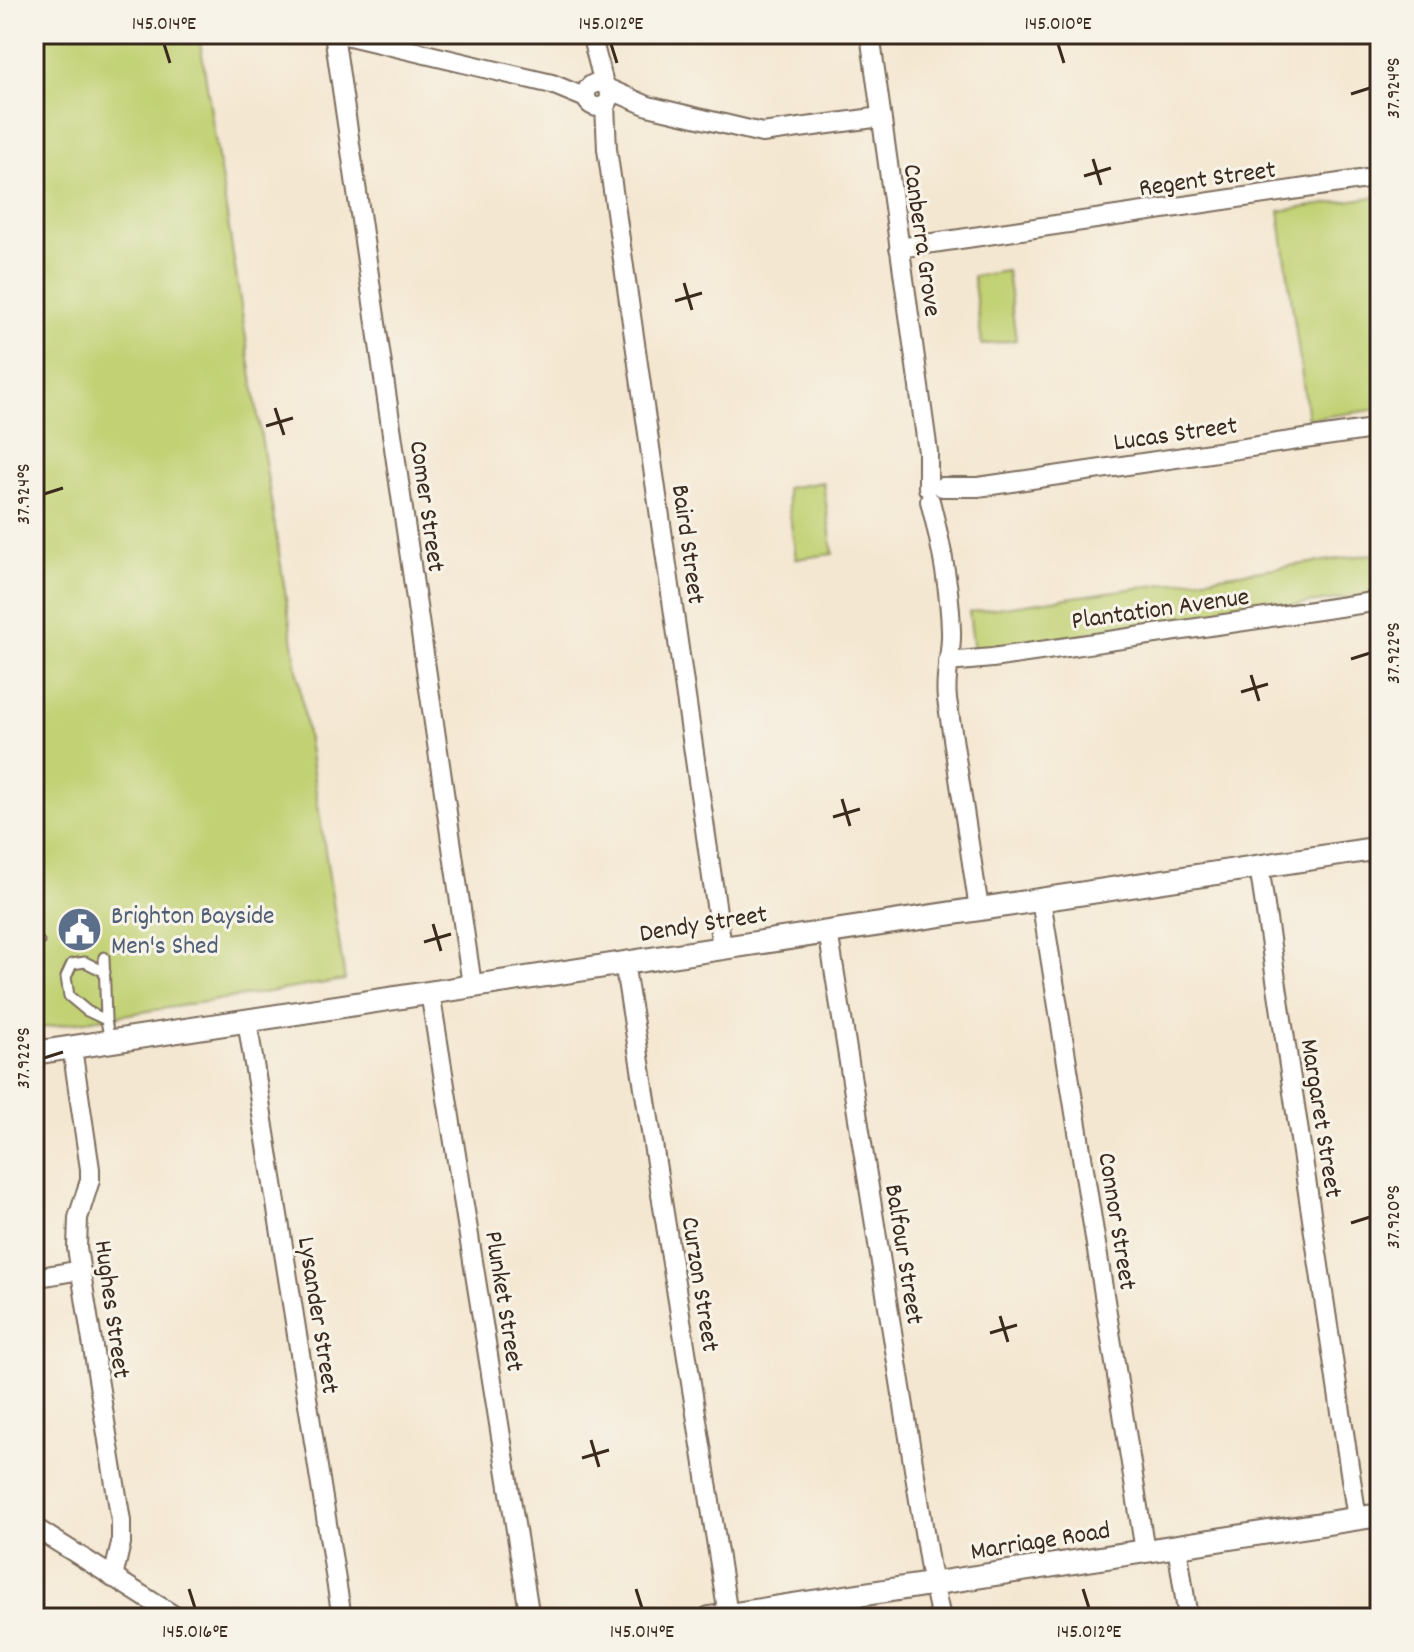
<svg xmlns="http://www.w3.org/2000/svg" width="1414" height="1652" viewBox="0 0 1414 1652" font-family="Dekko,sans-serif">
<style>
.green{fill:#c1d173;stroke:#7e7e48;stroke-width:2}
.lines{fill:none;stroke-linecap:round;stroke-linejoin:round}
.service-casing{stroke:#7c6c5d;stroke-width:13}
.minor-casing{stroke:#7c6c5d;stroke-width:22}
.tertiary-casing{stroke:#7c6c5d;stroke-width:26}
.service{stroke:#fff;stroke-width:9}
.minor{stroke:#fff;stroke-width:18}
.tertiary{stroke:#fff;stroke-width:22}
.ticks{fill:none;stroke:#3b2a1e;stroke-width:3}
.labels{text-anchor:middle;stroke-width:6;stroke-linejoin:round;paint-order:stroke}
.street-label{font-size:26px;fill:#3b2a1e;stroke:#f7f3e8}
.service-label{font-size:26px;fill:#4e5e75;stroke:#f7f3e8;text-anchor:start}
.neatline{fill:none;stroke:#3b2a1e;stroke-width:3}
.ticks-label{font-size:20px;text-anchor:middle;fill:#3b2a1e}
</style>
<rect width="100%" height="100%" fill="#f7f3e8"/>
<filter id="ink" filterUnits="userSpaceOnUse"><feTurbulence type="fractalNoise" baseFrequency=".0125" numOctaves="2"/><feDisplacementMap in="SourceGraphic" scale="16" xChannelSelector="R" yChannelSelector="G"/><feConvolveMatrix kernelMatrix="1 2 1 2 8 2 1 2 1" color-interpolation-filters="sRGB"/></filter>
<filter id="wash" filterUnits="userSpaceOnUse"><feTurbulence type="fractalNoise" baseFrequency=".006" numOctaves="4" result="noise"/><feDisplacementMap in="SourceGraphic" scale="32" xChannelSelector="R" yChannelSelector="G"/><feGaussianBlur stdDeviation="1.8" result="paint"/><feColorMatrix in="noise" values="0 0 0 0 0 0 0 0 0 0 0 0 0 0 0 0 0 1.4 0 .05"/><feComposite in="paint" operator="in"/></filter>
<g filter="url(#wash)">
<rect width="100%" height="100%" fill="#f4e7d1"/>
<path class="green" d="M34 34H199L345 980 34 1029Z
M1380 196V409L1308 419 1279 211Z
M1007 271 1016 340 982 345 973 276Z
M823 482 833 554 796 559 786 488Z
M1380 553V593L974 651 969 612Z"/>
</g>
<g filter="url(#ink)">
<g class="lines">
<defs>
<path id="service" d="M34 945 39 942
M104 957 106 1020 110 1042
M105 972 85 962 72 964 66 977 69 996 87 1011 106 1020"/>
<path id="minor" d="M334 34 472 985
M341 34 552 84 586 98
M591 34 604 84
M870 34 928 452V488
M586 95a12 12 0 1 1 24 0a12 12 0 1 1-24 0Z
M609 89 648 106 762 133 881 117
M605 105 607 149 722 947
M899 248 1380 177
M942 487H978L1380 428
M930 501C941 543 950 588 951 631 952 654 944 676 947 699L979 909
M948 662 992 658 1380 601
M1259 866 1357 1519
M1041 900 1145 1551
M828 931 930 1569 941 1618
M624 962 728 1615
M430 992 530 1618
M247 1020 342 1618
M72 1048 90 1169V1180L78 1218 77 1248 121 1521V1543L113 1578
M34 1278 81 1270
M34 1527 178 1618
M1177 1546 1188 1618"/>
<path id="tertiary" d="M34 1053 1380 848
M709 1618 1380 1515"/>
</defs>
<use href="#service" class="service-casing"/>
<use href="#minor" class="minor-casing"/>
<use href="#tertiary" class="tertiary-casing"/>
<use href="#service" class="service"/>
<use href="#minor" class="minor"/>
<use href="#tertiary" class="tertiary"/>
</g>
</g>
<path class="ticks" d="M164 44 170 63M611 44 617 63M1058 44 1064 63M1351 94 1370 88M1093 159 1101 185M1084 176 1111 168M684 283 692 310M675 301 702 293M275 408 284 435M266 426 293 418M44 494 63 488M1351 659 1370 653M1251 675 1259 701M1241 692 1268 684M842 799 850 826M833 817 860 809M433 924 441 951M424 942 451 934M44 1058 63 1052M1351 1223 1370 1217M1000 1316 1008 1342M990 1333 1017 1325M591 1440 599 1467M582 1458 609 1450M189 1589 195 1608M636 1589 642 1608M1083 1589 1089 1608"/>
<defs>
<symbol id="civic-disc" viewBox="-11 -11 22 22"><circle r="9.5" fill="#5c6f8a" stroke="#f7f3e8"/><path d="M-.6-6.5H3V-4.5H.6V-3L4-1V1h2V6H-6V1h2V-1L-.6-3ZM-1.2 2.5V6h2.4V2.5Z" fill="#fff"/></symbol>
</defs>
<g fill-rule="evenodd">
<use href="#civic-disc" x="54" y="904" width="51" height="51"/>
</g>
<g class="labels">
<g class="street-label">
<text transform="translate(1207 177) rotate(-8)" y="9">Regent Street</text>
<text transform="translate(924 240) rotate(82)" y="9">Canberra Grove</text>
<text transform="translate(1175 432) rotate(-8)" y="9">Lucas Street</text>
<text transform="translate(429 506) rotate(82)" y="9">Comer Street</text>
<text transform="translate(690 544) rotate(82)" y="9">Baird Street</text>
<text transform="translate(1160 607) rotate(-8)" y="9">Plantation Avenue</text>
<text transform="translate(703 922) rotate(-9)" y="9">Dendy Street</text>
<text transform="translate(1323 1118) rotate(81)" y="9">Margaret Street</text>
<text transform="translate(1119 1221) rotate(81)" y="9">Connor Street</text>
<text transform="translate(906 1254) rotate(81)" y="9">Balfour Street</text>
<text transform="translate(702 1284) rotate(81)" y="9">Curzon Street</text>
<text transform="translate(506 1301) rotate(81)" y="9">Plunket Street</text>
<text transform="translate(114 1309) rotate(82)" y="9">Hughes Street</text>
<text transform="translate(320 1315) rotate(81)" y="9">Lysander Street</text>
<text transform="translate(1040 1539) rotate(-9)" y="9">Marriage Road</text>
</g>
<g class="service-label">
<text x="111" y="923">Brighton Bayside<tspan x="111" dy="30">Men's Shed</tspan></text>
</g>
</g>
<rect width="1414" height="1652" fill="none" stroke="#f7f3e8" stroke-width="88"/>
<rect x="44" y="44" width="1326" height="1564" class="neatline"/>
<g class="ticks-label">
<text x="164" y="29">145.014°E</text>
<text x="611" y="29">145.012°E</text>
<text x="1058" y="29">145.010°E</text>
<text transform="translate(1392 88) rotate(-90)" y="7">37.924°S</text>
<text transform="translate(22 494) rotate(-90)" y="7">37.924°S</text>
<text transform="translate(1392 653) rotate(-90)" y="7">37.922°S</text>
<text transform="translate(22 1058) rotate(-90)" y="7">37.922°S</text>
<text transform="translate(1392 1217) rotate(-90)" y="7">37.920°S</text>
<text x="195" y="1637">145.016°E</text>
<text x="642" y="1637">145.014°E</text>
<text x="1089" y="1637">145.012°E</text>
</g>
</svg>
